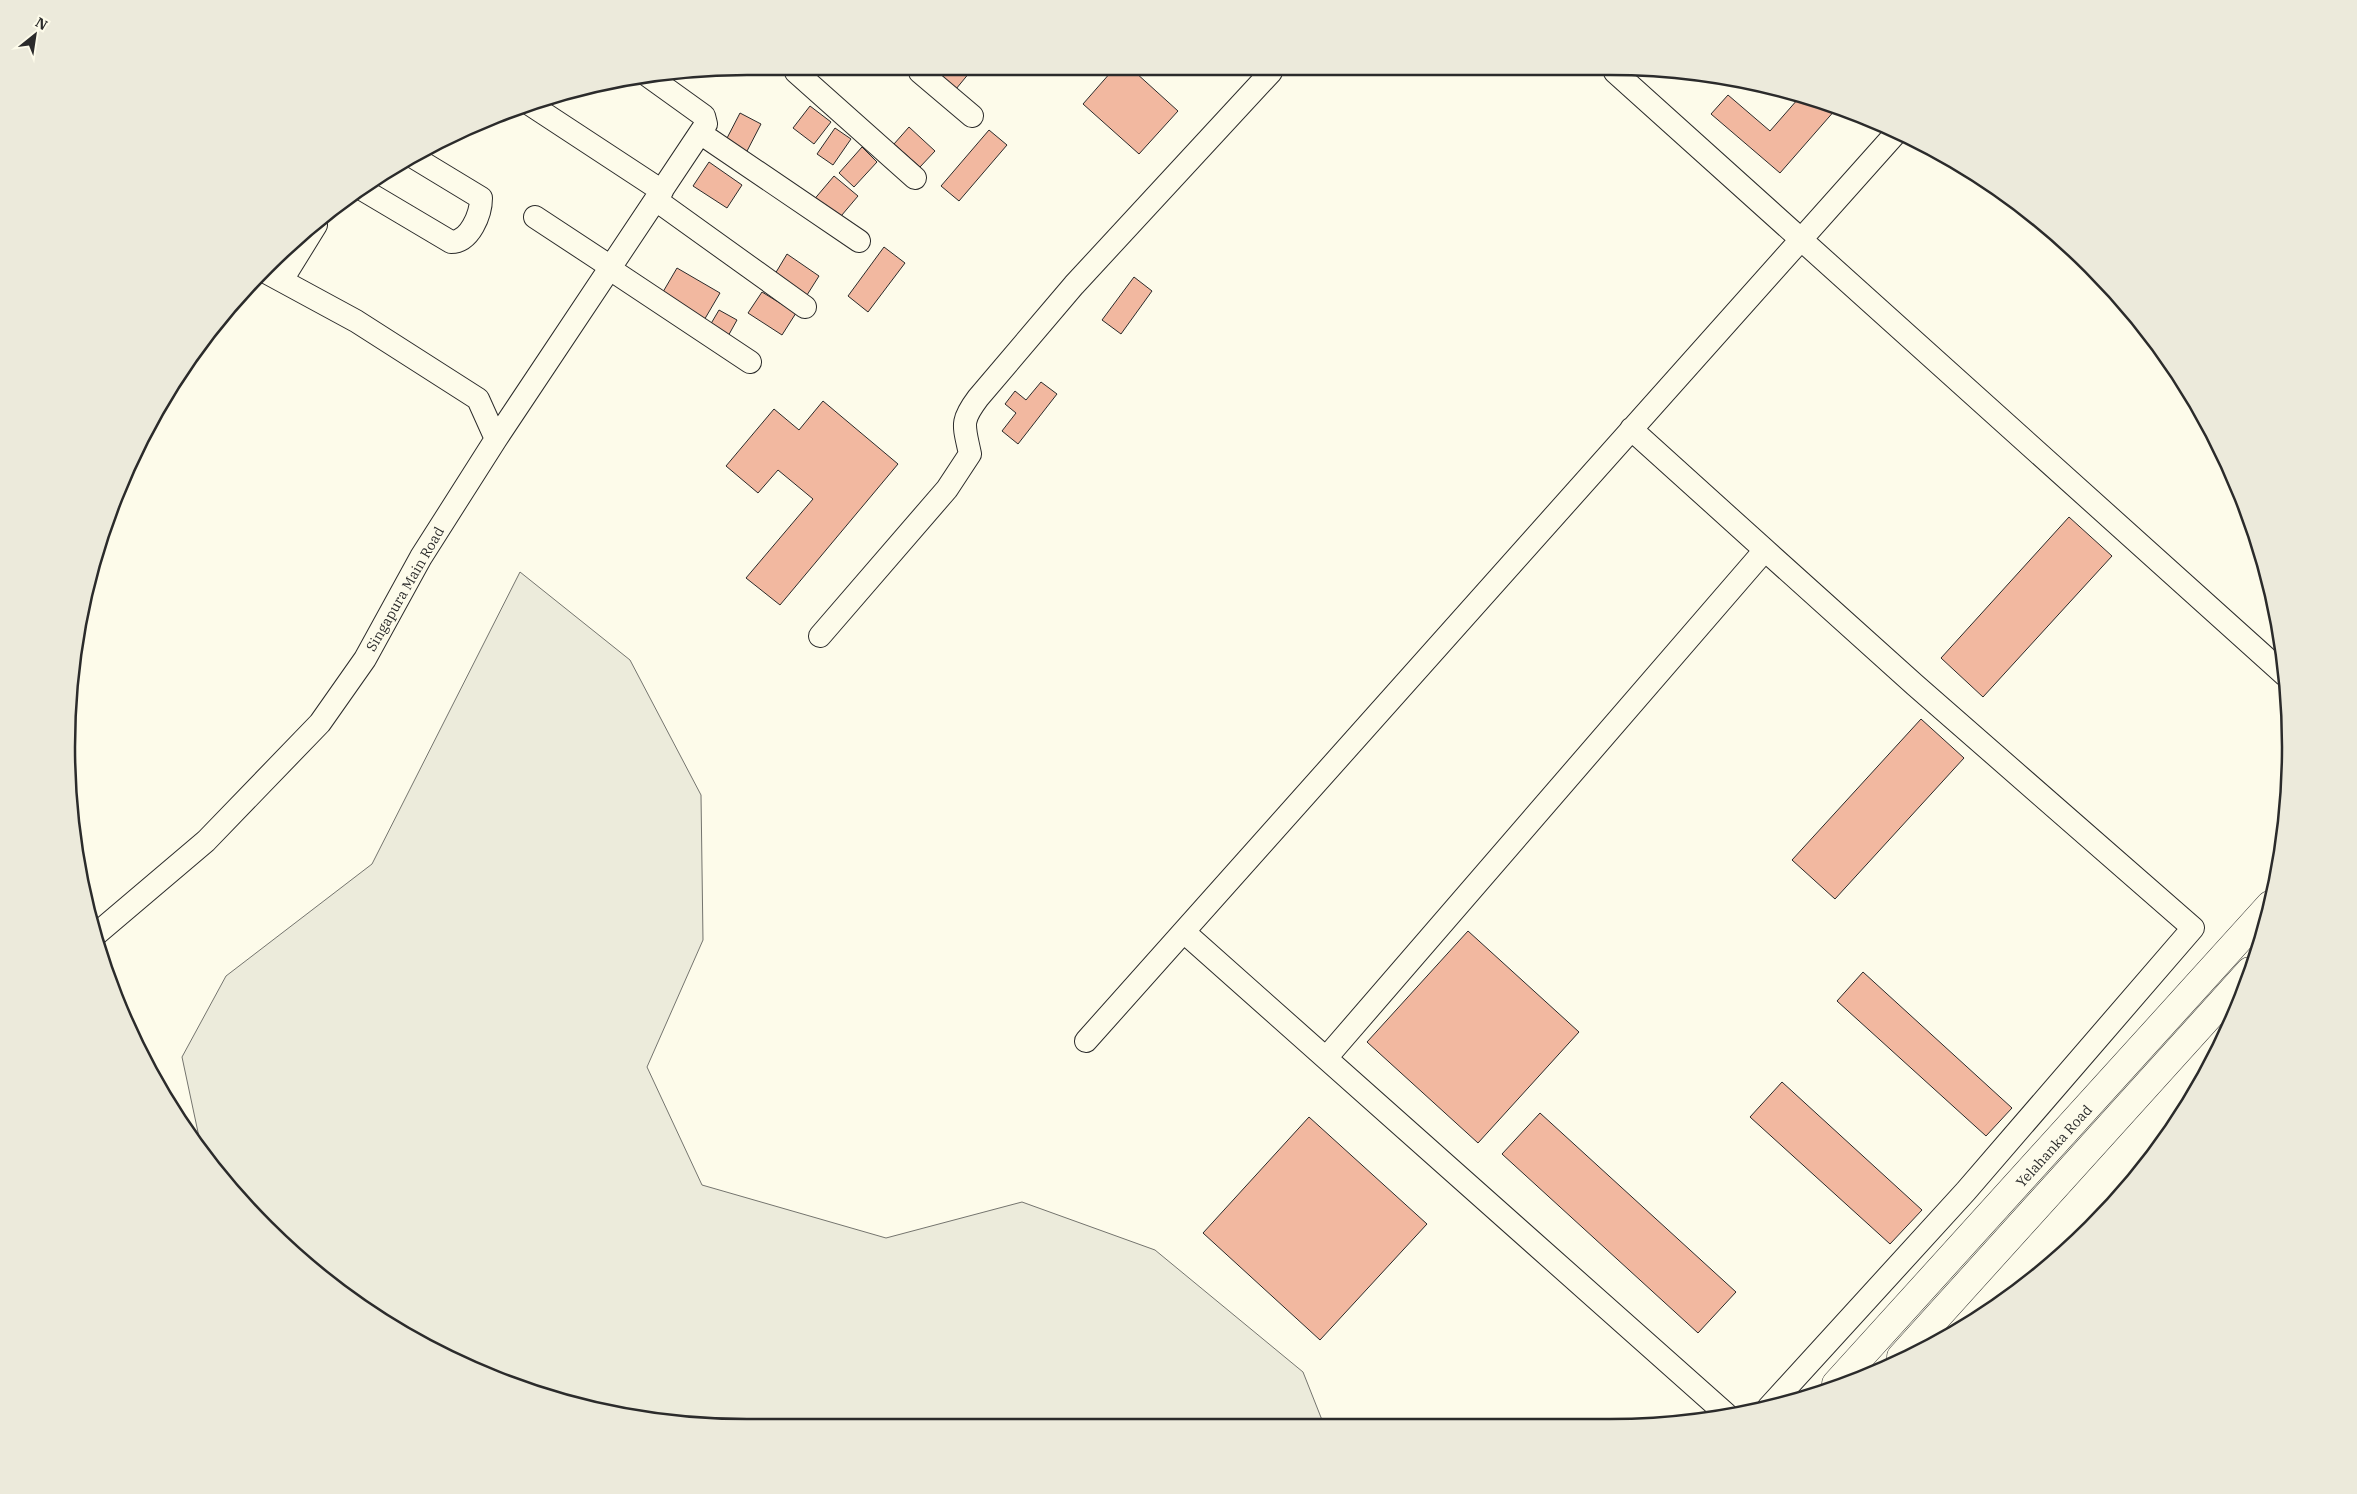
<svg xmlns="http://www.w3.org/2000/svg" width="2357" height="1494" viewBox="0 0 2357 1494" font-family="'IBM Plex Serif',serif">
<style>
.green{fill:#ecebdb;stroke:#74746e}
.building{fill:#f2b8a0;stroke:#2b2b2b}
.lines{fill:none;stroke-linecap:round;stroke-linejoin:round}
.minor-casing{stroke:#2b2b2b;stroke-width:24}
.major-casing{stroke:#2b2b2b;stroke-width:29}
.minor{stroke:#fdfbea;stroke-width:22}
.major{stroke:#fdfbea;stroke-width:28}
.labels{text-anchor:middle;stroke-width:4;stroke-linejoin:round;paint-order:stroke}
.street-label{font-size:14px;fill:#2b2b2b;stroke:#fdfbea}
.rim{fill:none;stroke:#2b2b2b;stroke-width:2.5}
</style>
<rect width="100%" height="100%" fill="#fdfbea"/>
<path class="green" d="M520 572 630 660 701 795 703 940 647 1067 702 1185 886 1238 1022 1202 1155 1250 1303 1372 1324 1425 658 1422 486 1376 332 1287 265 1228 202 1151 182 1057 226 976 372 864Z"/>
<path class="building" d="M937 72H970L956 89Z
M1111 72H1135L1178 111 1139 154 1083 104Z
M1728 95 1770 131 1798 99 1836 109 1780 173 1711 114Z
M810 106 831 122 814 144 793 128Z
M740 113 761 124 746 153 725 142Z
M909 127 935 151 920 167 894 144Z
M835 128 851 139 833 165 817 154Z
M989 130 1007 145 959 201 941 186Z
M862 147 877 162 854 187 839 173Z
M709 162 742 185 727 208 693 186Z
M834 176 858 196 836 222 812 202Z
M884 247 905 263 868 312 848 296Z
M787 254 819 276 807 295 775 274Z
M677 268 720 293 703 322 660 297Z
M1134 277 1152 291 1121 334 1102 320Z
M762 292 796 313 782 335 748 313Z
M719 310 737 320 727 338 709 327Z
M1041 382 1057 394 1018 444 1002 431 1016 413 1005 404 1015 391 1026 400Z
M823 401 898 464 780 605 746 578 813 499 778 470 758 493 726 466 774 409 799 430Z
M2069 517 2112 556 1983 697 1941 658Z
M1921 719 1964 758 1835 899 1792 860Z
M1468 931 1579 1032 1478 1143 1367 1042Z
M1863 972 2012 1108 1986 1136 1837 1001Z
M1782 1082 1922 1210 1890 1244 1750 1117Z
M1540 1113 1736 1292 1698 1333 1502 1154Z
M1309 1117 1427 1224 1320 1340 1203 1233Z"/>
<g class="lines">
<defs>
<path id="minor" d="M796 72 915 178
M920 72 972 116
M1615 72 2285 675
M528 103 662 191
M700 133 859 241
M360 188 451 242C470 242 481 214 481 198L415 158
M656 200 805 307
M535 217 611 267
M610 269 750 362
M262 270 356 321 478 399 496 439
M282 280 316 225
M1631 429 1765 550
M820 636 947 489 970 454C964 425 960 422 978 398L1074 285 1271 72
M1184 932 1726 1414
M94 936 206 841 320 723 365 659 421 557 496 439 706 124 704 116 647 75
M1086 1041 1896 133
M1326 1058 1765 550 1915 685 2193 928 1966 1191 1768 1408"/>
<path id="major" d="M1901 1357 2250 971
M1836 1384 2270 905"/>
</defs>
<use href="#minor" class="minor-casing"/>
<use href="#major" class="major-casing"/>
<use href="#minor" class="minor"/>
<use href="#major" class="major"/>
</g>
<g class="labels">
<g class="street-label">
<text transform="translate(405 589) rotate(-60)" y="5">Singapura Main Road</text>
<text transform="translate(2054 1146) rotate(-48)" y="5">Yelahanka Road</text>
</g>
</g>
<path d="M0 0H2357V1494H0ZM747 75H1610A672 672 0 0 1 2282 747V747A672 672 0 0 1 1610 1419H747A672 672 0 0 1 75 747V747A672 672 0 0 1 747 75Z" fill="#eceadb" fill-rule="evenodd"/>
<path class="rim" d="M747 75H1610A672 672 0 0 1 2282 747V747A672 672 0 0 1 1610 1419H747A672 672 0 0 1 75 747V747A672 672 0 0 1 747 75Z"/>
<g transform="translate(35 35) rotate(30)" stroke="#fdfbea" stroke-width="4" paint-order="stroke">
<path d="M0-4L9 19L0 12L-9 19Z" fill="#2b2b2b"/>
<text y="-8" font-size="14" font-weight="bold" text-anchor="middle" fill="#2b2b2b">N</text>
</g>
</svg>
